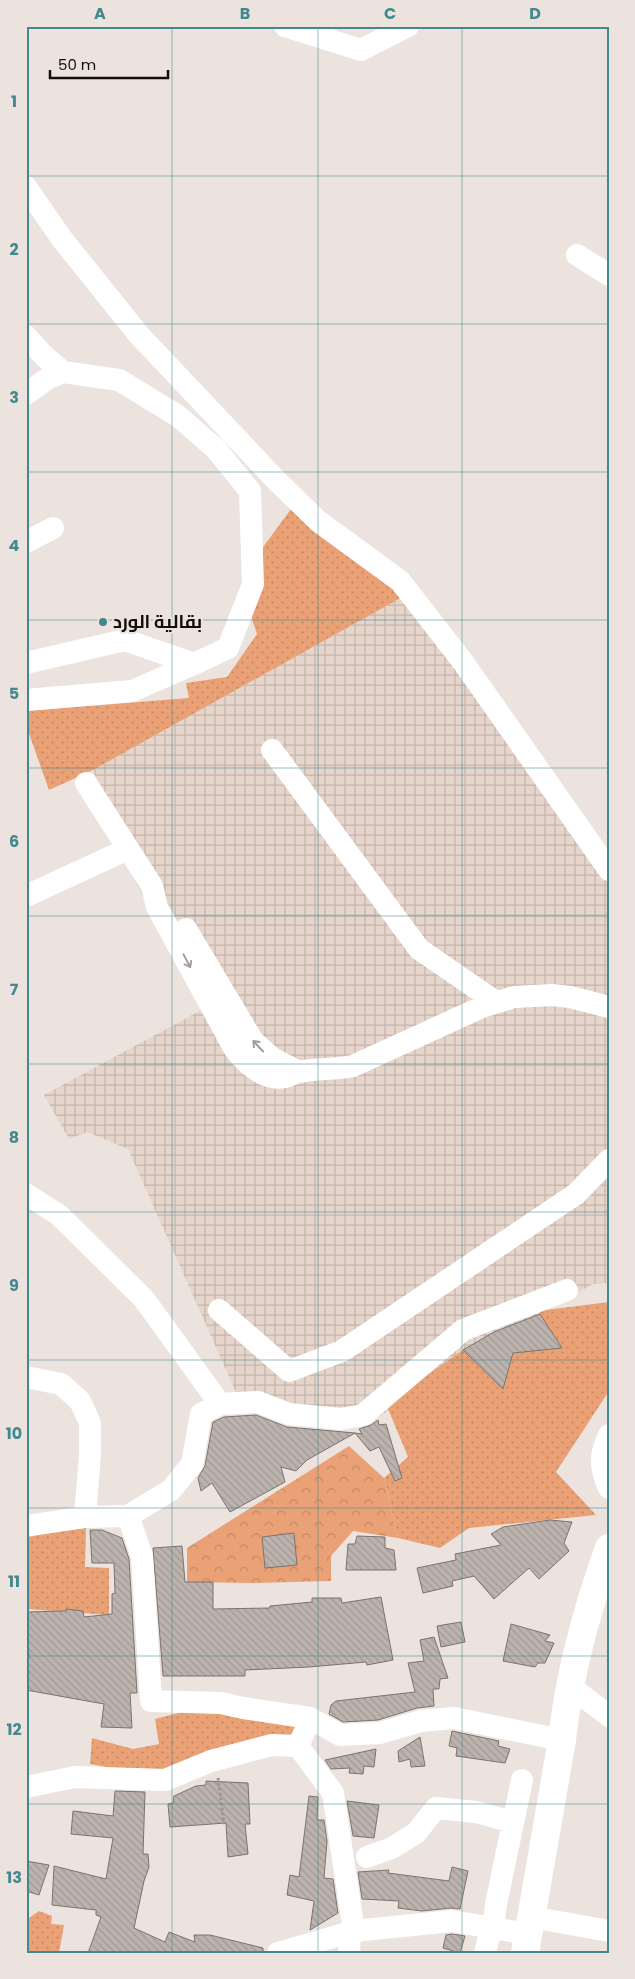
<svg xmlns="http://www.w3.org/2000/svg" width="635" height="1979" viewBox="0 0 635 1979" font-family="Poppins,Cairo,sans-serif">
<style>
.industrial{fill:url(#industrial-grid)}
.grass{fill:url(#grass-dots)}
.forest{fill:url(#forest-crowns)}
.building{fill:url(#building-back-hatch);stroke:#7b736e}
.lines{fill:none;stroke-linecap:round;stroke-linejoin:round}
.path{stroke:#9a938f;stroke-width:3;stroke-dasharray:2.5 2.5;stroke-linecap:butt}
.minor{stroke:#fff;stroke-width:22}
.major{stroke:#fff;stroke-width:28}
.oneway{stroke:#a09f9e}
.grid{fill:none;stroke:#41898e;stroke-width:1;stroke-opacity:0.55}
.poi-dot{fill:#41898e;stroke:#ede3de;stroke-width:2}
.labels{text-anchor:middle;stroke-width:4;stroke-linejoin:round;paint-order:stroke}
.poi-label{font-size:18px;font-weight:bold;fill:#110e0c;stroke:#ede3de;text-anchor:start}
.neatline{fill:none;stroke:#41898e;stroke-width:2}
.grid-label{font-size:16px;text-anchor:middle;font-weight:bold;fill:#41898e}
</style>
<defs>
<pattern id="industrial-grid" width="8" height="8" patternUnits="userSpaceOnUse" patternTransform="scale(1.25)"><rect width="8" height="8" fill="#e6d5cb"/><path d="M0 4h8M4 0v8" fill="none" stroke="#c4b6ad"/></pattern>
<pattern id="grass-dots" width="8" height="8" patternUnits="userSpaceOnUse" patternTransform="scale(1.25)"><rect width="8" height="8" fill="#e9a175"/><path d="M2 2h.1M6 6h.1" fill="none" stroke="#c78964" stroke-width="1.8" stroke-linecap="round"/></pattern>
<pattern id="forest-crowns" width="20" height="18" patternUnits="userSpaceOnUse" patternTransform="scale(1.25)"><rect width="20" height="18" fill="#e9a175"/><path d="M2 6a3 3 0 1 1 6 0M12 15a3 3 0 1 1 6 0" fill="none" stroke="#c78964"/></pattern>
<pattern id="building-back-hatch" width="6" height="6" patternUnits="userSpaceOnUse" patternTransform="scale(1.25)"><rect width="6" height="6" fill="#bcb3ae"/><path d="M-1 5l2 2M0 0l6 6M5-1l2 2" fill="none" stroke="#a19994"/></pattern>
</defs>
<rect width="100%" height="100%" fill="#ede3de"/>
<path class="industrial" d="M413 591 609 864V1283L593 1284 470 1353 395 1407 362 1426 242 1406 128 1149 87 1132 69 1139 44 1095 205 1008 136 883 93 770Z"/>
<path class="grass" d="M299 498 413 591 93 770 49 790 26 725V711L189 698 186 683 227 677 257 634 248 607 261 550Z
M609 1302V1391L556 1472 596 1515 469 1528 440 1548 398 1538 384 1478 408 1457 386 1404 463 1350 503 1389 513 1353 562 1348 538 1311Z
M86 1528 85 1567 109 1568V1615L26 1609V1535Z
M214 1704 299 1724 295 1739 173 1769 139 1773 90 1764 92 1738 133 1749 159 1744 155 1719Z
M39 1911 52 1916 51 1924 64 1925 59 1953H26L29 1918Z"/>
<path class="forest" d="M349 1446 384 1478 398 1538 353 1531 331 1556V1581L254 1583 187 1582V1548Z"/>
<path class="building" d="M540 1314 562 1348 513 1353 503 1389 463 1350 494 1332Z
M256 1415 287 1427 355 1433 307 1460 296 1471 281 1467 285 1482 230 1512 212 1483 201 1491 198 1478 205 1466 213 1422 224 1417Z
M378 1420 379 1425 386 1424 402 1478 395 1481 379 1447 370 1451 355 1433 362 1434 359 1429 371 1425Z
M550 1520 572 1522 564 1543 569 1551 539 1579 529 1568 494 1599 474 1576 452 1581 453 1586 423 1593 417 1568 456 1560 455 1554 501 1545 491 1534 503 1527Z
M90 1530H102L122 1538 129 1559 137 1693H130L132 1728 101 1727 104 1704 26 1690V1657H29L26 1612 66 1611V1609L83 1611 84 1617 112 1614V1594L115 1593 114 1563H92Z
M294 1533 297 1565 265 1568 262 1537Z
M357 1536 385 1537V1548L394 1550 396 1570H346L348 1544H355Z
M182 1546 185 1582H213V1609L270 1608V1606L312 1602V1598H341L342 1603 381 1597 393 1660 367 1665 366 1662 309 1667 245 1670V1676H163L153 1548Z
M461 1622 465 1642 441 1647 437 1626Z
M511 1624 550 1635 545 1641 554 1643 545 1663H538L535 1667 503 1661Z
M434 1637 448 1678 440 1679 439 1689H433L434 1706 417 1708 378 1720 343 1722 329 1714 331 1705 336 1701 415 1692 408 1663 424 1661 420 1640Z
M452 1731 499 1741 498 1746 510 1749 505 1763 456 1756 457 1748 449 1746Z
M420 1737 425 1766 411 1767 410 1759 399 1762 398 1751Z
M376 1749 374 1767 364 1766 363 1774 349 1773 350 1768 331 1769 325 1760Z
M206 1781 248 1783 250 1824H245L248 1854 228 1857 226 1823 170 1827 168 1804 173 1803 174 1796 196 1786 206 1785Z
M115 1791 145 1792 143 1854H148L149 1867 144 1881 134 1928 165 1942 169 1932 195 1942 194 1935H210L263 1948V1953H88L101 1917 96 1915V1910L52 1905 54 1866 106 1879 113 1838 71 1834 73 1811 113 1816Z
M309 1796 318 1797 317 1820H324L327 1841 324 1878 333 1879 338 1913 310 1930 314 1901 287 1895 290 1875 299 1877Z
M347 1801 379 1805 374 1838 353 1836Z
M26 1861 49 1865 39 1895 26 1891Z
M452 1867 468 1871 460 1909 451 1908 422 1911 398 1908 399 1901 362 1899 358 1872 389 1870 388 1873 449 1881Z
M452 1934 465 1936 460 1953 443 1948 446 1935Z"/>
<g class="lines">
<path class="path" d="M218 1778 224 1824"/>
<path class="minor" d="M285 26 361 50 408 26
M26 187 62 239 139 335 276 480 318 521 400 581 463 662 609 870
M577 255 609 275
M26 336 44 356 63 372 119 380 178 416 216 449 250 491 253 584 228 648 194 664 125 640 26 663
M26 394 47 379 63 372
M26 542 53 528
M26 700 132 691 194 664
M272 750 419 949 496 1002
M86 783 152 886 157 907 234 1048C244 1062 265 1082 285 1077 290 1076 294 1073 299 1072 316 1068 335 1070 353 1066L482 1007 514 997 552 995 570 997 609 1007
M26 896 128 849
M186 929 253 1041 272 1058 299 1072
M26 1194 59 1215 144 1299 220 1404 258 1402 289 1414 341 1419 363 1415 463 1330 567 1290
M219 1310 289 1371 342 1351 576 1194 609 1160
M26 1377 61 1384 80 1401 90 1423V1454L85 1517
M609 1435C599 1456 600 1468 609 1488
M128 1516 142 1556 151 1701 221 1703 243 1708 310 1718 340 1735 380 1733 421 1721 454 1718 562 1740
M26 1526 85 1517 128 1516 171 1490 192 1464 201 1414 220 1404
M571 1687 609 1716
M298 1746 333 1793 354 1931 452 1921 528 1934
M26 1787 75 1777 165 1780 211 1761 272 1745 298 1746 304 1733
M367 1857 392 1848 416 1833 436 1808 476 1812 512 1822
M531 1917 609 1931
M493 1928 496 1904 522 1780
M278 1953 354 1931
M349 1953 350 1932
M485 1953 491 1928"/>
<path class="major" d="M525 1953 562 1740C569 1675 587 1609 609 1548"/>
</g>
<defs><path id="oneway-shaft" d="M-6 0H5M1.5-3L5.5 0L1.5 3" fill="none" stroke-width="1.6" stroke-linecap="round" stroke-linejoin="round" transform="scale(1.25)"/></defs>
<g class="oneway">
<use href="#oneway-shaft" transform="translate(187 961) rotate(62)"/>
<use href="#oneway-shaft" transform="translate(258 1046) rotate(-133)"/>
</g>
<path class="grid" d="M172 26V1953M318 26V1953M462 26V1953M26 176H609M26 324H609M26 472H609M26 620H609M26 768H609M26 916H609M26 1064H609M26 1212H609M26 1360H609M26 1508H609M26 1656H609M26 1804H609"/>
<circle class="poi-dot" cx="103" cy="622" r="5"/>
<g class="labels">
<g class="poi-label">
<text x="113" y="628">بقالية الورد</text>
</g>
</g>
<rect width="635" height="1979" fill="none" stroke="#ede3de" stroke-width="55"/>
<path d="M50 70v8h118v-8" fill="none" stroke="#110e0c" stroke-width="2.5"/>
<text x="58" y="70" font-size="15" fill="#110e0c" stroke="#ede3de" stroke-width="4" paint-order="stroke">50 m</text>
<rect x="28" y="28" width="580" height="1924" class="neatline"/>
<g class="grid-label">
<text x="100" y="19">A</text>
<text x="245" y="19">B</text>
<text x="390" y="19">C</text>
<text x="535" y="19">D</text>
<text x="14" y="107">1</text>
<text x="14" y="255">2</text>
<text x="14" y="403">3</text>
<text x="14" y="551">4</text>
<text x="14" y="699">5</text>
<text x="14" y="847">6</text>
<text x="14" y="995">7</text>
<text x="14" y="1143">8</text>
<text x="14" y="1291">9</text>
<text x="14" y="1439">10</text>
<text x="14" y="1587">11</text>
<text x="14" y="1735">12</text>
<text x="14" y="1883">13</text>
</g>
</svg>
